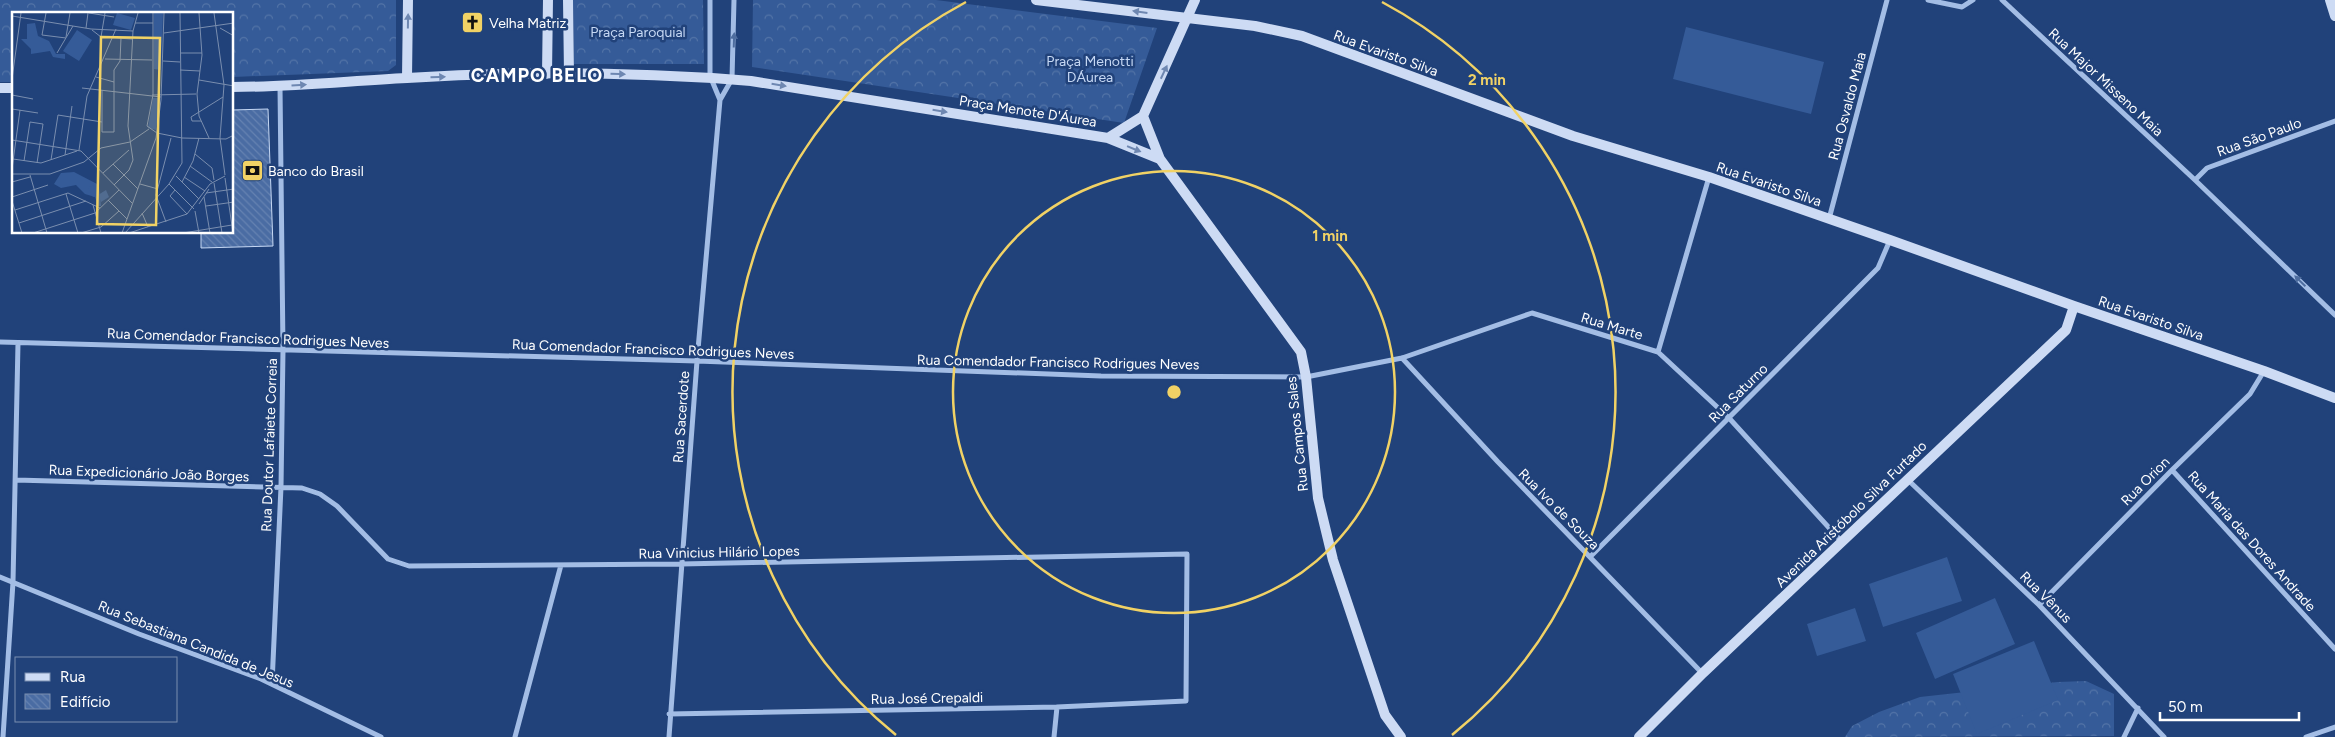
<svg xmlns="http://www.w3.org/2000/svg" width="2335" height="737" viewBox="0 0 2335 737" font-family="Figtree,sans-serif">
<style>
.forest{fill:url(#forest-crowns)}
.pitch{fill:#355b98}
.building{fill:url(#building-back-hatch);stroke:#c6d8f4}
.lines{fill:none;stroke-linecap:round;stroke-linejoin:round}
.street{stroke:#a3bde5;stroke-width:5}
.secondary{stroke:#cddbf4;stroke-width:10}
.oneway{fill:#6e87b1}
.oneway2{fill:#4e6d9f}
.ring{fill:none;stroke:#f1d265;stroke-width:2.5}
.labels{text-anchor:middle;stroke-width:5;stroke-linejoin:round;paint-order:stroke}
.poi-label{font-size:14px;fill:#fff;stroke:#21427a;text-anchor:start}
.park-label{font-size:14px;fill:#c6d8f4;stroke:#21427a}
.street-label{font-size:14px;fill:#fff;stroke:#21427a}
.district-label{font-size:19px;font-weight:bold;letter-spacing:1px;fill:#fff;stroke:#21427a}
.inset-road{fill:none;stroke:#7a8eaf;stroke-width:1}
.view{fill:#f1d265;fill-opacity:0.15;stroke:#f1d265;stroke-width:2.5}
.inset-edge{fill:none;stroke:#fff;stroke-width:2.5}
.centre{fill:#f1d265;stroke:#21427a;stroke-width:2.5}
.ring-label{font-size:15px;text-anchor:middle;font-weight:bold;fill:#f1d265;stroke:#21427a;stroke-width:5;stroke-linejoin:round;paint-order:stroke}
</style>
<defs>
<pattern id="forest-crowns" width="20" height="18" patternUnits="userSpaceOnUse" patternTransform="scale(1.25)"><rect width="20" height="18" fill="#355b98"/><path d="M2 6a3 3 0 1 1 6 0M12 15a3 3 0 1 1 6 0" fill="none" stroke="#5374a7"/></pattern>
<pattern id="building-back-hatch" width="6" height="6" patternUnits="userSpaceOnUse" patternTransform="scale(1.25)"><rect width="6" height="6" fill="#4a6ca3"/><path d="M-1 5l2 2M0 0l6 6M5-1l2 2" fill="none" stroke="#6582b1"/></pattern>
</defs>
<rect width="100%" height="100%" fill="#21427a"/>
<path class="forest" d="M0 0H396V65L388 71 233 77 232 14H14V82H0Z
M573 0H703L704 64H574Z
M753 0H936L1157 28 1124 123 752 67Z
M2086 681 2114 694V736L1845 737 1852 726 1879 712 1920 697 2058 682Z"/>
<path class="pitch" d="M1686 27 1824 62 1811 114 1673 79Z
M1947 557 1962 601 1883 627 1869 584Z
M1995 598 2015 644 1935 679 1916 633Z
M1855 608 1866 641 1817 656 1807 624Z
M2034 641 2058 700 1977 734 1953 674Z"/>
<path class="building" d="M268 109 273 246 201 248V232H232V110Z"/>
<g class="lines">
<path class="street" d="M710 0V76L720 100
M1928 0 1962 7 1973 0
M2002 0 2195 180 2335 315
M2195 180 2207 168 2335 121
M1829 219 1887 0
M0 342 697 361 1101 376 1306 377 1402 358 1532 313 1658 352 1729 418 1842 542
M1658 352 1709 177
M1402 358 1498 462 1702 673
M2172 470 2335 649
M1907 479 2039 605 2164 737
M16 480 302 488 320 494 337 506 388 559 409 566 681 564 1187 554 1186 701 1057 707 669 714
M1591 556 1878 268 1890 240
M0 577 139 634 261 679 381 737
M2039 605 2172 470 2250 394 2264 371
M272 684 281 487 283 350 280 87
M3 737 13 582 18 343
M515 737 561 565
M669 737 697 361 720 100 732 79 734 0
M1054 737 1057 707
M2124 737 2138 708
M2306 737 2335 727"/>
<path class="secondary" d="M568 0 569 74
M1036 0 1255 26 1302 36 1573 136 1709 177 1890 240 2074 306 2264 371 2335 398
M2330 0 2335 16
M547 74 548 0
M407 78 408 0
M232 87C291 87 348 81 407 78 521 71 637 72 751 81L1108 138 1160 159
M0 88H14
M1143 116 1160 159 1301 352 1306 377 1318 498 1333 560 1385 715 1401 737
M1108 138 1143 116 1195 0
M1639 737 1703 673 2066 330 2074 306"/>
</g>
<defs><path id="oneway-solid" d="M-6-.8H1V-3.2L6.5 0L1 3.2V.8H-6Z" transform="scale(1.25)"/></defs>
<g class="oneway">
<use href="#oneway-solid" transform="translate(1140 12) rotate(-172)"/>
<use href="#oneway-solid" transform="translate(408 21) rotate(-89)"/>
<use href="#oneway-solid" transform="translate(1164 72) rotate(-65)"/>
<use href="#oneway-solid" transform="translate(618 74) rotate(1)"/>
<use href="#oneway-solid" transform="translate(438 77) rotate(-2)"/>
<use href="#oneway-solid" transform="translate(299 85) rotate(-4)"/>
<use href="#oneway-solid" transform="translate(779 85) rotate(9)"/>
<use href="#oneway-solid" transform="translate(940 111) rotate(9)"/>
<use href="#oneway-solid" transform="translate(1134 149) rotate(22)"/>
</g>
<g class="oneway2">
<use href="#oneway-solid" transform="translate(734 40) rotate(-88)"/>
<use href="#oneway-solid" transform="translate(2300 281) rotate(-136)"/>
</g>
<g class="ring">
<circle cx="1174" cy="392" r="221"/>
<path d="M896 735A442 442 0 0 1 966 2M1382 2A442 442 0 0 1 1452 735"/>
</g>
<defs>
<symbol id="church-square" viewBox="-11 -11 22 22"><rect x="-9" y="-9" width="18" height="18" rx="4" fill="#f1d265" stroke="#21427a"/><path d="M-1.2-6h2.4v3.5h3.3v2.4h-3.3V6h-2.4V-.1h-3.3v-2.4h3.3Z" fill="#111"/></symbol>
<symbol id="bank-square" viewBox="-11 -11 22 22"><rect x="-9" y="-9" width="18" height="18" rx="4" fill="#f1d265" stroke="#21427a"/><path d="M-6-4H6V4H-6ZM0-2.3a2.3 2.3 0 1 0 0 4.6a2.3 2.3 0 1 0 0-4.6Z" fill="#111"/></symbol>
</defs>
<g fill-rule="evenodd">
<use href="#church-square" x="460" y="10" width="25" height="25"/>
<use href="#bank-square" x="240" y="158" width="25" height="25"/>
</g>
<g class="labels">
<g class="poi-label">
<text x="489" y="28">Velha Matriz</text>
<text x="268" y="176">Banco do Brasil</text>
</g>
<g class="park-label">
<text x="638" y="37">Praça Paroquial</text>
<text x="1090" y="66">Praça Menotti<tspan x="1090" dy="16">DÁurea</tspan></text>
</g>
<g class="street-label">
<text transform="translate(1386 53) rotate(20)" y="5">Rua Evaristo Silva</text>
<text transform="translate(2106 82) rotate(43)" y="5">Rua Major Misseno Maia</text>
<text transform="translate(1847 106) rotate(-75)" y="5">Rua Osvaldo Maia</text>
<text transform="translate(1028 111) rotate(9)" y="5">Praça Menote D'Áurea</text>
<text transform="translate(2259 137) rotate(-20)" y="5">Rua São Paulo</text>
<text transform="translate(1769 184) rotate(19)" y="5">Rua Evaristo Silva</text>
<text transform="translate(2151 318) rotate(19)" y="5">Rua Evaristo Silva</text>
<text transform="translate(1612 326) rotate(17)" y="5">Rua Marte</text>
<text transform="translate(248 338) rotate(2)" y="5">Rua Comendador Francisco Rodrigues Neves</text>
<text transform="translate(653 349) rotate(2)" y="5">Rua Comendador Francisco Rodrigues Neves</text>
<text transform="translate(1058 362) rotate(1)" y="5">Rua Comendador Francisco Rodrigues Neves</text>
<text transform="translate(1738 393) rotate(-45)" y="5">Rua Saturno</text>
<text transform="translate(681 417) rotate(-86)" y="5">Rua Sacerdote</text>
<text transform="translate(1297 434) rotate(-96)" y="5">Rua Campos Sales</text>
<text transform="translate(269 445) rotate(-88)" y="5">Rua Doutor Lafaiete Correia</text>
<text transform="translate(149 473) rotate(2)" y="5">Rua Expedicionário João Borges</text>
<text transform="translate(2145 481) rotate(-45)" y="5">Rua Orion</text>
<text transform="translate(1559 509) rotate(45)" y="5">Rua Ivo de Souza</text>
<text transform="translate(1851 514) rotate(-44)" y="5">Avenida Aristóbolo Silva Furtado</text>
<text transform="translate(2252 541) rotate(48)" y="5">Rua Maria das Dores Andrade</text>
<text transform="translate(719 552) rotate(-1)" y="5">Rua Vinicius Hilário Lopes</text>
<text transform="translate(2046 597) rotate(45)" y="5">Rua Vênus</text>
<text transform="translate(196 644) rotate(22)" y="5">Rua Sebastiana Candida de Jesus</text>
<text transform="translate(927 698) rotate(-1)" y="5">Rua José Crepaldi</text>
</g>
<g class="district-label">
<text x="537" y="82">CAMPO BELO</text>
</g>
</g>
<g transform="translate(12 12)">
<rect width="221" height="221" fill="#21427a"/>
<path d="M142 1H151L149 58 142 57ZM23 11 26 24 37 29 44 42H53V47L41 45 38 39 19 42V37L9 27H15V12ZM141 86H148L144 118 136 116ZM62 160 87 173 89 194H86L83 185 73 182 64 173 49 176 42 172 49 161Z" fill="#355b98"/>
<path d="M105 1 123 6 119 18 101 13Z" fill="#355b98"/>
<path d="M65 18 80 28 67 49 51 39ZM81 173 86 183 94 178 97 185 89 190 86 183 81 185 76 176Z" fill="#355b98"/>
<path class="inset-road" d="M34 1 30 23 54 26M77 1 102 5M141 1V83L135 114 145 121M187 1 190 43 185 82 187 104 197 126M202 1 212 73 208 126 213 163M0 4 79 17 121 19M123 11H141M74 16 76 1M208 16 222 24M80 18 89 25 120 27M152 21 222 11M54 25 58 1M89 25 93 1M45 41 61 14M168 41H190M93 47 140 48M151 49 168 50M168 58 188 59M84 65 102 70M0 67 9 1M187 68 222 74M70 76 149 85M90 78V120H102V58L108 49 109 26M0 83 21 87M140 83 184 82M0 97 26 101M189 109H180L179 105 211 85M145 121 170 126 214 127 222 123M0 128 69 139 120 191M67 138 75 84 104 17M183 142 200 156 202 168M53 143 60 94M1 147 29 151 65 139M39 148 46 103 90 110M12 149 18 110 31 112 25 151M101 152 126 177M178 154 200 170M0 157 8 98M91 161 117 138M0 162H38L72 150 89 136 118 130 137 117M18 163 35 221M164 164 187 187M172 165 193 179M213 166 221 221M0 170 18 165M170 170 181 149 187 126M202 171 210 221M128 172 146 177M157 172 182 197M102 173 117 158 121 148 116 114 121 19 126 1M163 178 158 184 175 202M194 181 222 177M54 182 66 221M0 185 36 173M192 185 198 221M96 188 115 207M0 189 10 221M187 192 197 177M81 193 89 221M194 194 222 190M3 198 56 181 88 196M183 199 187 221M130 201 136 215M154 210 144 183 159 126M7 211 74 189M21 221 83 201 107 178M69 221 89 215 107 199M110 221 144 126 149 88 152 1M113 221 157 172 170 151 168 1M117 221 175 202 198 172 213 164M171 221 220 213"/>
<path class="view" d="M89 25 148 26 144 213 85 212Z"/>
<rect width="221" height="221" class="inset-edge"/>
</g>
<circle cx="1174" cy="392" r="8" class="centre"/>
<g class="ring-label">
<text x="1487" y="85">2 min</text>
<text x="1330" y="241">1 min</text>
</g>
<rect x="15" y="657" width="162" height="65" fill="#21427a" stroke="#7a8eaf"/>
<rect x="25" y="673" width="25" height="8" fill="#cddbf4" stroke="#7a8eaf"/>
<text x="60" y="682" font-size="15" fill="#ffffff">Rua</text>
<rect x="25" y="694" width="25" height="15" fill="url(#building-back-hatch)" stroke="#7a8eaf"/>
<text x="60" y="707" font-size="15" fill="#ffffff">Edifício</text>
<path d="M2160 712v8h139v-8" fill="none" stroke="#ffffff" stroke-width="2.5"/>
<text x="2168" y="712" font-size="15" fill="#ffffff" stroke="#21427a" stroke-width="4" paint-order="stroke">50 m</text>
</svg>
